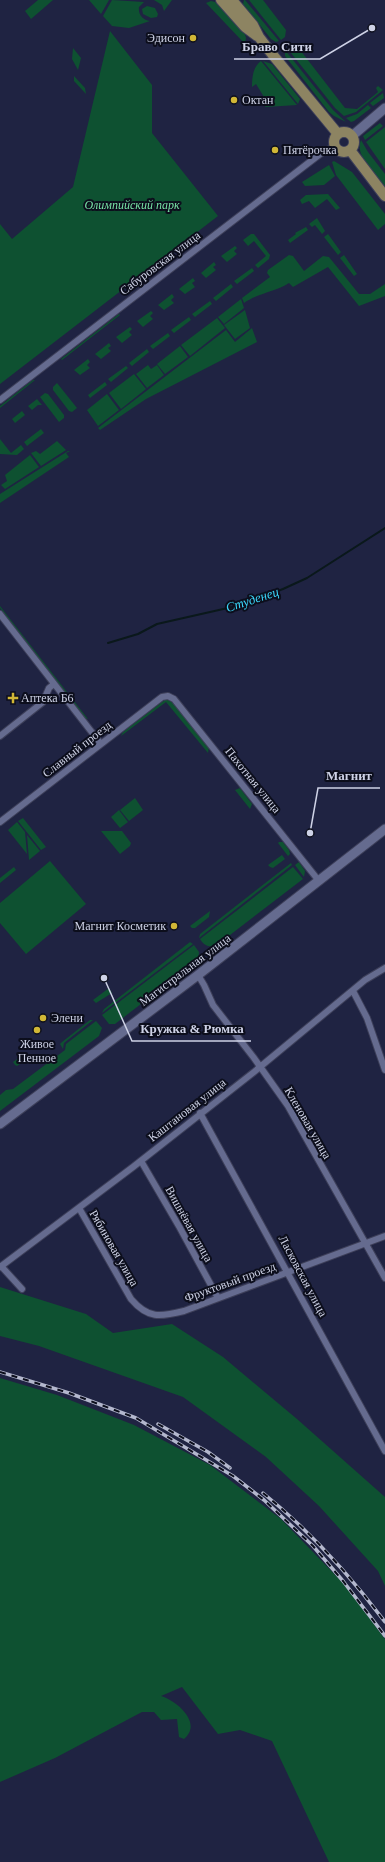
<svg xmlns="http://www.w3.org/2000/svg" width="385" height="1862" viewBox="0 0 385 1862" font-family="'Times New Roman',serif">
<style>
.green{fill:#0e5131}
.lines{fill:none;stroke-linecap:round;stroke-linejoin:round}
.stream{stroke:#0a181b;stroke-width:2}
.street-casing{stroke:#3d3f59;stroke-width:8}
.secondary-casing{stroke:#3d3f59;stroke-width:11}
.primary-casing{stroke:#3d3f59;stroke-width:12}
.street{stroke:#656b8f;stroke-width:6}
.secondary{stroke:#656b8f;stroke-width:9}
.primary{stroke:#8d8462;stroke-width:10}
.rail-casing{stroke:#b3b7cd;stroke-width:3.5}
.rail{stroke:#0c0e1c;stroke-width:2;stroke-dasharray:6;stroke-linecap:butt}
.poi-dot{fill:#d1b736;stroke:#0c0e1c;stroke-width:1.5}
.labels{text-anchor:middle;stroke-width:4;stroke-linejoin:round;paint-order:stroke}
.poi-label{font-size:12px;fill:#ced2e6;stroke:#0c0e1c;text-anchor:start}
.park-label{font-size:12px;font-style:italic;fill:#79e4a7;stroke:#0c0e1c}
.street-label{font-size:12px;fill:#ced2e6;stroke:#0c0e1c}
.water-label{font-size:13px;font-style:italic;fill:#3bd7fa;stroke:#0c0e1c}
.leader{fill:none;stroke:#ced2e6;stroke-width:1.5}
.callout-dot{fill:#ced2e6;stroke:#0c0e1c;stroke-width:1.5}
.callout-label{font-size:13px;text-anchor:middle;font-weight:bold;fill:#ced2e6;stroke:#0c0e1c;stroke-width:4;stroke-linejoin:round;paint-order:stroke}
</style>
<rect width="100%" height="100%" fill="#1f2342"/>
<path class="green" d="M38 0H53L31 19 25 11Z
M89 0H109L101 14Z
M112 0 144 2 139 7C138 15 143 20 150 21L129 28 112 26 103 16Z
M154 0H172L164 11 162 5Z
M244 0H245L279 41 276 42 271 39 243 4Z
M249 0H263L286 30 285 37 281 40Z
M211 1 215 2 244 31 246 38 245 44 206 3Z
M147 6 155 8 158 14 157 17 151 18 143 14 142 9Z
M110 31 152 85V133L218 216 0 384V224L12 239 73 187Z
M292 44 297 46 345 108 357 109 378 92 376 88 378 86 383 90 356 112 344 116 335 108 287 48Z
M73 48 81 58 78 70 72 59Z
M285 50 333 110 346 122 334 116 329 112 285 56Z
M261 61 297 105 266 107 259 102 264 97 256 84 252 87C252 77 253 67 261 61Z
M263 61 272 64 300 99 298 104Z
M74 76 85 88 86 94 74 81Z
M383 93 384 98 373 106 370 103Z
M368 105 371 108 354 121 351 122 346 118 357 114Z
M380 123 383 126 365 140 363 136Z
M385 127V169L366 142Z
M361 140 368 152 385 174V186C376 174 354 156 361 140Z
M334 161 352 172 385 214V224L378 230 336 175 332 162Z
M329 165 335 176 324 185 305 186 302 182Z
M328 194 340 208 336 210 327 199 315 208 309 201 302 204 300 200 306 195Z
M317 218 325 231 322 234 315 225 312 227 309 224Z
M306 227 308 230 290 243 288 240 296 234 295 233Z
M251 234H254L270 255 269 259 258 268 255 265 266 256 254 241 248 246 243 240Z
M328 234 341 252 338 255 324 237Z
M235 246 237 248 234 251 237 254 227 262 221 256Z
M289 255 293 256 304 271 323 256 329 257 359 294H370L385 284V296L359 306 328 267 293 287 289 283C275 292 258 293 244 303L242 298 270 277 267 273 268 270Z
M344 255 357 274 354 276 340 258Z
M214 262 216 265 213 267 216 270 206 278 201 273Z
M252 268 254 271 237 284 234 281Z
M193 278 195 281 192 283 195 287 185 294 179 289Z
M231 284 233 287 216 301 213 298Z
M172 294 174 297 171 300 174 303 164 310 158 305Z
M241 299 244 308 224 324 218 317Z
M210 301 212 304 195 317 192 314Z
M245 310 250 328 235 339 224 325Z
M151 311 153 313 150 316 153 319 143 327 137 321Z
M119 314 120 315 62 360 61 359Z
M189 317 191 320 174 333 171 330Z
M217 318 225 328 190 356 181 345Z
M130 327 132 329 129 332 132 335 122 343 116 337Z
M252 328 257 342 146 399 100 430 98 428 226 330 235 342Z
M168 333 170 336 153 349 150 346Z
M109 343 111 346 108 348 111 351 101 359 95 354Z
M180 346 188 357 165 374 157 364Z
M147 349 149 352 132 366 129 363Z
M88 359 90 362 87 365 90 368 80 375 74 370Z
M148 365 151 369 157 365 164 375 147 388 136 374Z
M126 366 128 368 111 382 108 379Z
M134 374 146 389 121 409 109 393Z
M33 380H35L0 408V406Z
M105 382 107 385 90 398 88 395Z
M57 383 77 408 72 412 69 411 53 390V387Z
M45 393 48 394 64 415V418L59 422 40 397Z
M107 394 119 410 98 426 87 410Z
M37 399 42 405H38L32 410 28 406Z
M22 411 25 415 15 423 12 419Z
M41 429 44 433 27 446 24 442Z
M0 439 11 453 21 445 24 449 17 455 0 454Z
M57 441 66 450 41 466 31 453 36 451 40 454Z
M68 451H70L66 453 69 457 0 503V494Z
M30 455 39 467 5 489 1 485 7 481 5 475Z
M0 606 88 719 85 718 0 608Z
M167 698 170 699 209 747 208 753 166 702 121 736 123 732Z
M240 788 252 804 250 809 235 790Z
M135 798 143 810 129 821 120 810Z
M119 810 128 822 120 828 111 817Z
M23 818 46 847 41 850 18 821Z
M17 822 25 832 27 854 8 830Z
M101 831H122L131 843 130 846 120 854Z
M27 835 40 851 29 860Z
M279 842H283L289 850 290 854 288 856 278 843Z
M282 855 285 859 273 868 270 867 268 865Z
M50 861 86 904 26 954 0 923V903Z
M299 862 305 871 304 877 295 865Z
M291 863 292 865 199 938 200 934Z
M14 867 16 870 0 883V878Z
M293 867 303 879 217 945C210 948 204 946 200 939Z
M210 911 209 917 195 928H192L190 926Z
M190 942 193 944 102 1013 104 1009Z
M194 945 199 952 198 960 115 1024H109L102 1015Z
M109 988 112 993 96 1003 93 1000Z
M90 1020H93L64 1043 63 1049 60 1044 62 1042Z
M96 1021 102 1028 99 1036 0 1111V1095L6 1090 13 1089 65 1050 66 1044Z
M24 1054 26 1060 17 1066 15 1065 13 1062Z
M0 1287 86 1314 113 1333 172 1324 223 1357 297 1419 385 1497V1586L378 1571 319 1506 266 1457 183 1397 39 1346 0 1336Z
M0 1378 57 1395 134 1425 210 1465 281 1519 343 1583 385 1639V1862H329L272 1741 240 1730 218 1734 182 1687 161 1696C177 1701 203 1723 184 1739L179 1737 177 1719 161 1720 154 1712H142L55 1758 0 1782Z"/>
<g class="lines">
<path class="stream" d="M108 643 138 634 157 624 241 605 283 589 307 578 385 528"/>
<defs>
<path id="street" d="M0 400 324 151 336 147
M0 614 101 744
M0 736 43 702 49 688 54 684
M0 822 162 697 168 696 174 699 319 881
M198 975 204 985 213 1005 254 1058 288 1106 385 1278
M353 991 367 1018 385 1070
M200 1113 385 1451
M141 1161 180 1228 218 1298
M79 1208 131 1299C148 1319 160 1317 184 1311L385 1236
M1 1266 22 1289
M0 1267 133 1167 254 1072 365 980 385 968"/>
<path id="secondary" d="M352 136 385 108
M0 1124 198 975 385 829"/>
<path id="primary" d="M221 0 245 27 257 36
M232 0 253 25 259 37 272 54 338 134
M334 142a10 10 0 1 1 20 0a10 10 0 1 1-20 0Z
M350 150 385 196"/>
</defs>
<use href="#street" class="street-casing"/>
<use href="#secondary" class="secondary-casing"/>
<use href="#primary" class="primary-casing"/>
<use href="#street" class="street"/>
<use href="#secondary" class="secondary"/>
<use href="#primary" class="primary"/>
<defs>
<path id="rail" d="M0 1372 69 1393 136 1418 233 1476 264 1500 313 1546 343 1581 385 1636
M158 1424 208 1452 230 1468
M263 1493C310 1531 349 1574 385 1622"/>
</defs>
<use href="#rail" class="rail-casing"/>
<use href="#rail" class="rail"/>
</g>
<g class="poi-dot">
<circle cx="193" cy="38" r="4"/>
<circle cx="234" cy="100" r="4"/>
<circle cx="275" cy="150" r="4"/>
<path d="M11 692h4v4h4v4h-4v4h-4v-4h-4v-4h4z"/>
<circle cx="174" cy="926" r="4"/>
<circle cx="43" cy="1018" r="4"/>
<circle cx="37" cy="1030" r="4"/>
</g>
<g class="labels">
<g class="poi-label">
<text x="185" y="42" text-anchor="end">Эдисон</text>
<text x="242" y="104">Октан</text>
<text x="283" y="154">Пятёрочка</text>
<text x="21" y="702">Аптека Б6</text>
<text x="166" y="930" text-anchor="end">Магнит Косметик</text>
<text x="51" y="1022">Элени</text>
<text x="37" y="1048" text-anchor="middle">Живое<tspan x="37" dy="14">Пенное</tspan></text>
</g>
<g class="park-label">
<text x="132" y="209">Олимпийский парк</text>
</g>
<g class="street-label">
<text transform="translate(160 263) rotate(-37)" y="4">Сабуровская улица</text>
<text transform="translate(77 749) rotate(-38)" y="4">Славный проезд</text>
<text transform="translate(253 780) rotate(51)" y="4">Пахотная улица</text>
<text transform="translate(185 970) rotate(-37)" y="4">Магистральная улица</text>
<text transform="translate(187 1110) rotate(-38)" y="4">Каштановая улица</text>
<text transform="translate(308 1123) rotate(60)" y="4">Кленовая улица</text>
<text transform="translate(189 1224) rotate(61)" y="4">Вишнёвая улица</text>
<text transform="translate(114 1248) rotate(60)" y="4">Рябиновая улица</text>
<text transform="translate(303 1276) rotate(62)" y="4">Ласковская улица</text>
<text transform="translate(230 1282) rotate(-20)" y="4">Фруктовый проезд</text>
</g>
<g class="water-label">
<text transform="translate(252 599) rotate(-18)" y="5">Студенец</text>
</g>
</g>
<path class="leader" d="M372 28L320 59H234M310 833L318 788H380M104 978L132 1041H251"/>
<g class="callout-dot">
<circle cx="372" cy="28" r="4"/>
<circle cx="310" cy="833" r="4"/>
<circle cx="104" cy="978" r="4"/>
</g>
<g class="callout-label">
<text x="277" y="51">Браво Сити</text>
<text x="349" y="780">Магнит</text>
<text x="192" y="1033">Кружка &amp; Рюмка</text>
</g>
</svg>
